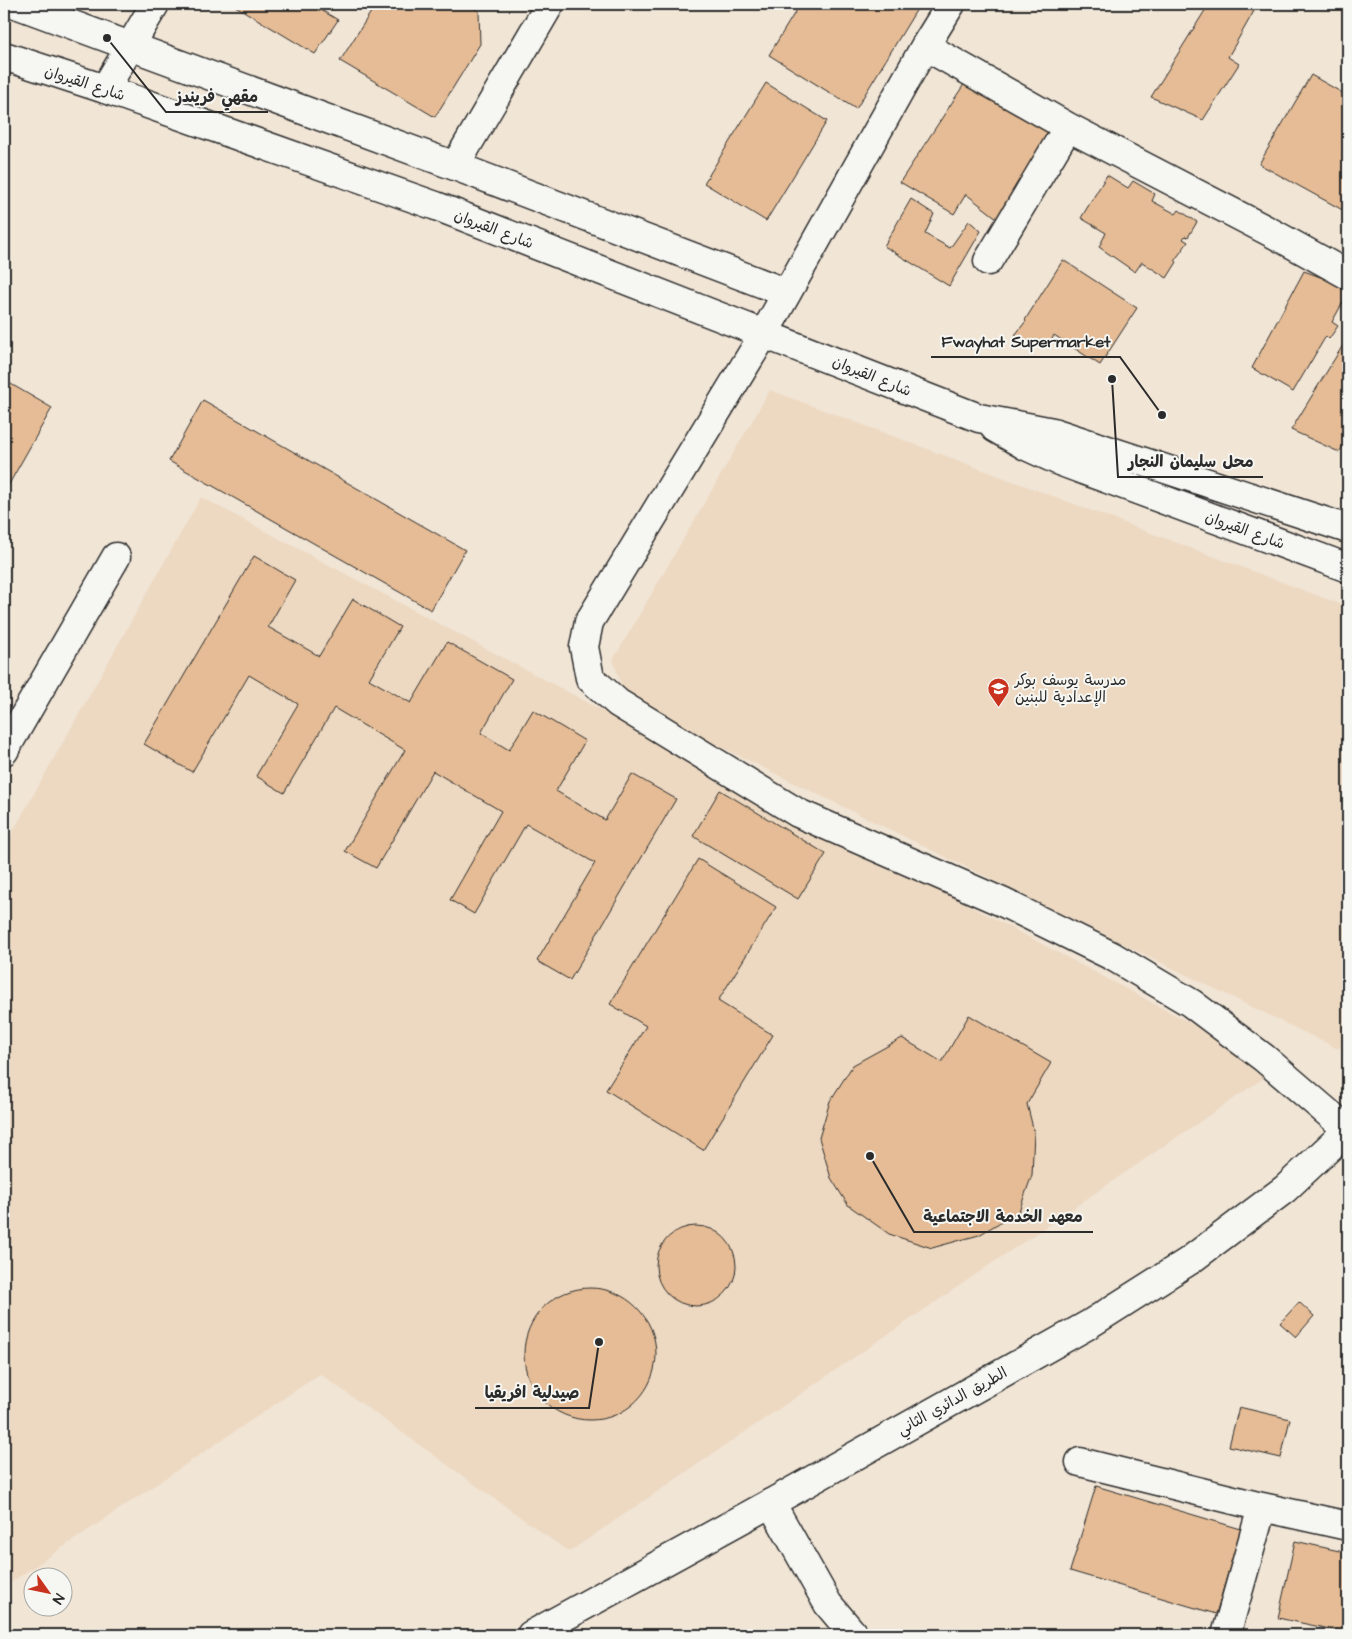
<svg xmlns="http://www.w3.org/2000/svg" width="1352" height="1639" viewBox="0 0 1352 1639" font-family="'Architects Daughter','Playpen Sans Arabic',sans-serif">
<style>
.built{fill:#edd9c2}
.building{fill:#e5bc95;stroke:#2b2b2b}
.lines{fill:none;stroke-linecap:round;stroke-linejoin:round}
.minor-casing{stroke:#2b2b2b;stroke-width:31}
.major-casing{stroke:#2b2b2b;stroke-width:31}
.minor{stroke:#f6f6f2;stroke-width:28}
.major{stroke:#f6f6f2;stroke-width:28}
.labels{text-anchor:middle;stroke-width:4;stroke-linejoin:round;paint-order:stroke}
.street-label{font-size:15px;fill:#2b2b2b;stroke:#f6f6f2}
.poi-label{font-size:15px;fill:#2b2b2b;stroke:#f6f6f2;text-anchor:start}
.leader{fill:none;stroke:#2b2b2b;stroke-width:2}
.callout-dot{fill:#2b2b2b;stroke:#f6f6f2;stroke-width:2}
.callout-label{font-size:16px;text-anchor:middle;font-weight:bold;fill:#2b2b2b;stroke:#f6f6f2;stroke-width:4;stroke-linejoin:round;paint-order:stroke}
</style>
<rect width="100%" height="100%" fill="#f1e5d6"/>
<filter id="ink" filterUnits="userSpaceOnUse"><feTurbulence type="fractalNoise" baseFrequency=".02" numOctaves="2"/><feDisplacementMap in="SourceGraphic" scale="10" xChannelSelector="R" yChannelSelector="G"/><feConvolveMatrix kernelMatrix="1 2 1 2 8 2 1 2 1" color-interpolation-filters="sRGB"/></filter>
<g filter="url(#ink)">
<path class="built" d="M770 390 1348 607V1038L1338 1049 678 726 623 690 613 660Z
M201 497 1277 1069 569 1552 320 1374 4 1587V847Z"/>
<path class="building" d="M232 4H311L338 20 315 54Z
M376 4H466L479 11 480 44 435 117 340 61Z
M800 4H920L856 109 769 55Z
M1209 4H1239L1254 11 1228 57 1239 64 1203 120 1151 97Z
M972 72 1056 132 998 219 966 194 954 214 900 182Z
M1311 75 1348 96V213L1259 164Z
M766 83 827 121 766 221 704 183Z
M1107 175 1128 188 1133 181 1155 194 1152 201 1176 214 1179 210 1197 222 1188 237 1185 236 1183 239 1188 242 1175 260 1177 262 1167 278 1142 262 1135 272 1099 247 1106 233 1081 218Z
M911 199 934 214 925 234 950 248 969 221 981 231 949 286 884 246Z
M1063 260 1137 308 1100 365 1054 335 1049 346 1039 340 1035 347 1015 335 1026 321 1025 320Z
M1327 269 1348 281V293L1332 322 1338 326 1329 339 1326 336 1293 392 1252 368 1304 271 1323 278Z
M1348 337V440L1339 452 1291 430Z
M4 380 52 408 4 493Z
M203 400 465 550 431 610 169 461Z
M254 556 295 580 268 627 319 656 353 599 400 627 369 679 411 703 447 642 512 679 481 733 509 750 533 710 585 741 556 791 605 820 632 774 676 799 570 980 537 961 595 863 526 824 474 914 450 900 501 811 433 771 376 868 345 851 405 750 334 708 284 793 256 776 298 704 249 675 192 772 144 744Z
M720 790 826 854 798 899 693 836Z
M698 859 776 907 718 1001 773 1035 703 1150 606 1090 646 1026 610 1004Z
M969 1015 1051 1063 1027 1104 1034 1132 1032 1175 1019 1211 979 1235 932 1248 889 1234 848 1205 831 1178 819 1138 830 1101 853 1065 902 1038 942 1062Z
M656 1266a40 40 0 1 1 80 0a40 40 0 1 1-80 0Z
M524 1354a66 66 0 1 1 132 0a66 66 0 1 1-132 0Z
M1299 1302 1314 1316 1296 1337 1280 1323Z
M1239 1407 1290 1419 1281 1458 1229 1446Z
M1096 1486 1241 1529 1216 1614 1070 1571Z
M1295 1541 1348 1553V1633L1278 1618Z"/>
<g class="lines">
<defs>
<path id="minor" d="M16 4 455 166 787 293
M951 4 925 46 764 334 589 622 584 647 590 678 618 703 798 813 1002 902 1112 956 1191 1003 1264 1058 1348 1130
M925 46 1068 127 1274 234 1348 275
M105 89 155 4
M455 166 550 4
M988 261 1068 127
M4 751 116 557
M1080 1462 1262 1507
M771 1503 828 1604 854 1635
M1226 1635 1262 1507 1348 1526"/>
<path id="major" d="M4 56 105 89 436 206 979 418 1053 432 1348 529
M995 428 1026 446 1059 461 1348 568
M531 1635 771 1503 1088 1325 1189 1261 1285 1189 1348 1130"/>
</defs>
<use href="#minor" class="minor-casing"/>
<use href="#major" class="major-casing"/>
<use href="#minor" class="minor"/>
<use href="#major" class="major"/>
</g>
</g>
<defs>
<symbol id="school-pin" viewBox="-11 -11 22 30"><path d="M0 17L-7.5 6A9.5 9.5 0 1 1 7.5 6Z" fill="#c8321e" stroke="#f6f6f2"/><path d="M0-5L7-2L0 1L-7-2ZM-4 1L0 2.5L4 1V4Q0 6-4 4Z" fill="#fff"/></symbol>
</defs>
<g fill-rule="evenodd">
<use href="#school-pin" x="986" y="676" width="25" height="34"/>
</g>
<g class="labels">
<g class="street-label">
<text transform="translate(85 83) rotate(18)" y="5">شارع القيروان</text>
<text transform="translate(494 229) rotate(21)" y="5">شارع القيروان</text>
<text transform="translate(872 376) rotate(22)" y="5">شارع القيروان</text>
<text transform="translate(1245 530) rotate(20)" y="5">شارع القيروان</text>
<text transform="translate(952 1401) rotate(-29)" y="5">الطريق الدائري الثاني</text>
</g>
<g class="poi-label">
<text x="1015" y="685">مدرسة يوسف بوكر<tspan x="1015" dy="17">الإعدادية للبنين</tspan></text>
</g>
</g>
<path class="leader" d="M107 38L166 112H268M1162 415L1120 357H931M1112 379L1118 477H1263M870 1156L914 1232H1093M599 1342L589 1408H475"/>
<g class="callout-dot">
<circle cx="107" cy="38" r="5"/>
<circle cx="1162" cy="415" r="5"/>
<circle cx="1112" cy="379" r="5"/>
<circle cx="870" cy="1156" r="5"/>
<circle cx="599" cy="1342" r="5"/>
</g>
<g class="callout-label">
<text x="217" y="102">مقهي فريندز</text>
<text x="1026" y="347">Fwayhat Supermarket</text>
<text x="1191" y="467">محل سليمان النجار</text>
<text x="1003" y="1222">معهد الخدمة الاجتماعية</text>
<text x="532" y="1398">صيدلية افريقيا</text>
</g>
<rect width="1352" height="1639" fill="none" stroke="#f6f6f2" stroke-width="20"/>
<rect x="10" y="10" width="1332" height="1619" fill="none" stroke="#2b2b2b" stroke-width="2" filter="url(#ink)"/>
<g transform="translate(48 1592) rotate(123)"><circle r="24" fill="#f6f6f2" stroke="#a5a5a2"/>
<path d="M0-4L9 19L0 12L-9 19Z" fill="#c8321e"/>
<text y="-8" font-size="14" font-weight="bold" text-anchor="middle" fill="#2b2b2b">N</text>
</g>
</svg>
